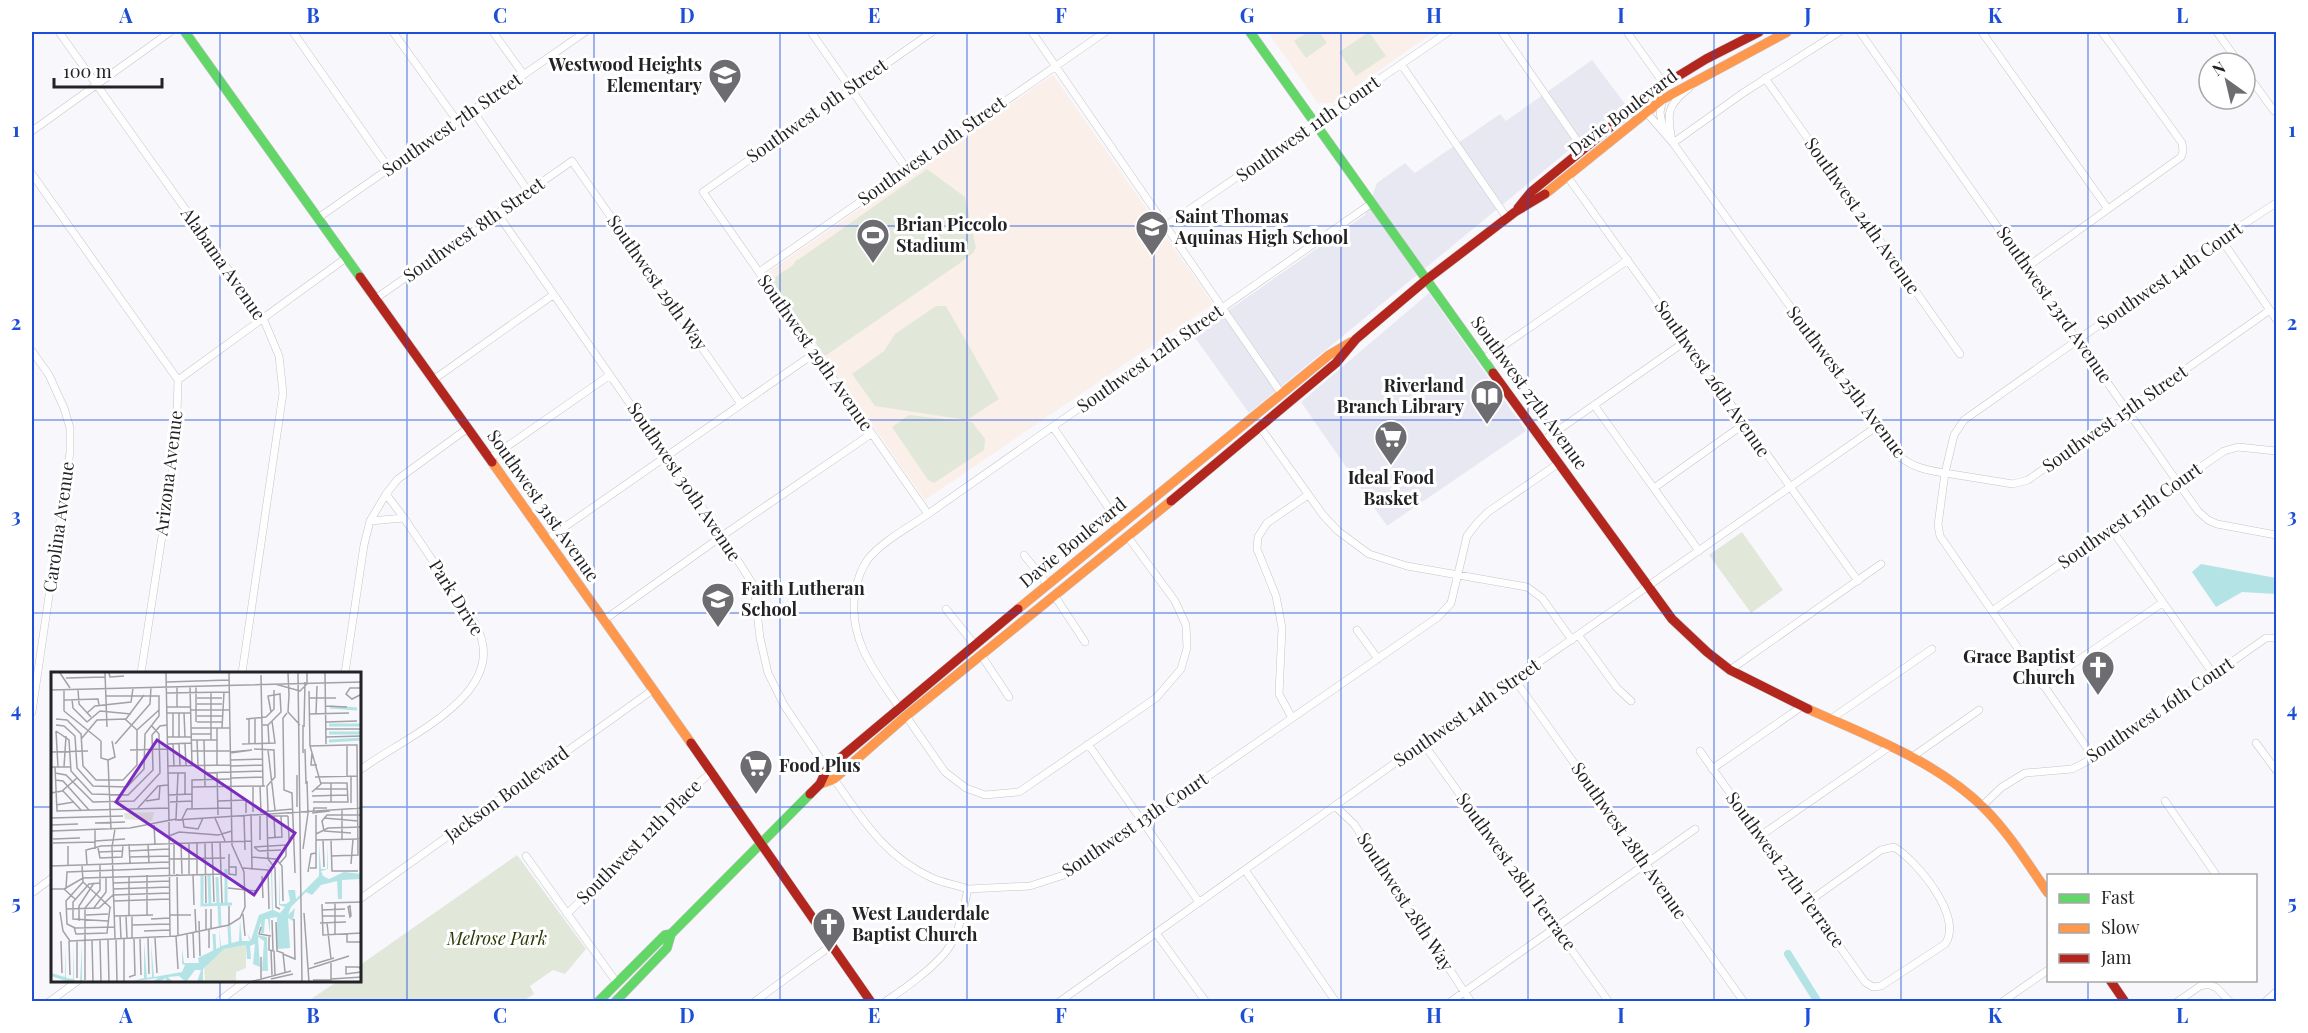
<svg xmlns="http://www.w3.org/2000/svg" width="2308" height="1033" viewBox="0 0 2308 1033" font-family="'Playfair Display',serif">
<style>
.built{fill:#e8e8f2}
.education{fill:#faefe9}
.green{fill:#e1e8da}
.water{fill:#b4e3e5}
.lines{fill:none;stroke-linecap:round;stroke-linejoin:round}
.canal{stroke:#b4e3e5;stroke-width:8}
.street-casing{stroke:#c5c5c8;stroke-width:8}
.fast-casing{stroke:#c5c5c8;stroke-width:10}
.slow-casing{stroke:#c5c5c8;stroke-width:10}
.jam-casing{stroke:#c5c5c8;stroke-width:10}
.street{stroke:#fefeff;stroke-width:7}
.fast{stroke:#63d668;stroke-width:9}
.slow{stroke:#ff974d;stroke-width:9}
.jam{stroke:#b3261e;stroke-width:9}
.grid{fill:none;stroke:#1d4ed8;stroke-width:1.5;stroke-opacity:0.55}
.labels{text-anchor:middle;stroke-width:6;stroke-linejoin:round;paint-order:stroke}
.poi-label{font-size:18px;font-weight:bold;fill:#232326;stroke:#fff;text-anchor:start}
.street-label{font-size:18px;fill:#232326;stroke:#fff}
.park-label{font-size:18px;font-style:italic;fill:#2a3a04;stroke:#fff}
.inset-river{fill:none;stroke:#b4e3e5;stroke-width:3}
.inset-road{fill:none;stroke:#a2a2a6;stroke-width:1.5}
.view{fill:#7b2cbf;fill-opacity:0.15;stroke:#7b2cbf;stroke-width:3}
.inset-edge{fill:none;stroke:#232326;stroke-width:3}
.neatline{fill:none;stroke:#1d4ed8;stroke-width:2}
.grid-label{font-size:20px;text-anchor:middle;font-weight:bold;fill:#1d4ed8}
</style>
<rect width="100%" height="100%" fill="#f7f7fc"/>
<path class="built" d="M1592 60 1625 104 1249 413 1193 335 1365 215 1377 183 1405 163 1415 173 1500 114 1506 121Z
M1429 293 1526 431 1387 526 1301 402Z"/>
<path class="education" d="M1268 32H1434L1332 103H1318Z
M1053 75 1213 304 925 500 766 274Z"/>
<path class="green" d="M1308 32H1319L1327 43 1306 58 1294 41Z
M1369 32 1386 56 1356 76 1339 52Z
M927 169 965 197 976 248 973 253 960 263 825 356 771 280 793 265 797 259 798 260Z
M936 306H946L999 399 967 420 875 406 852 374 884 351 895 334Z
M909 415 972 422 985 439 984 450 934 483 928 480 892 427Z
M1742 532 1783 590 1751 613 1709 555Z
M517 855 586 949 565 974 553 970 530 986 534 994 523 1001H308L338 981 360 980V965Z"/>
<path class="water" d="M2201 564 2276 578V594L2242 592 2216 607 2192 572Z"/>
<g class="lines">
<path class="canal" d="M1788 954 1818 1002"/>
<defs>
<path id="street" d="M59 32 263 318 279 356 283 393 242 673
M293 32 390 170
M393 32 458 122
M493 32 524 75
M811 32 906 168
M1032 32 1281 393
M1502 32 1583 149
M1627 32 1664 84
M1860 32 2198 511 2208 520 2217 524 2276 535
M1982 32 2108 209
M2217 32 2239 63
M1401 64 1507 218
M2245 71 2274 111 2276 110
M1765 78 1960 354
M473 111 528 191
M1646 112 1673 143 1895 453C1911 467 1925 470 1945 473L1938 525 1940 536 2094 758
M1663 129 1660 112 1663 99
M32 131 170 32
M1672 141C1667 114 1666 106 1689 88
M1673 143 1743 93 1839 32
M32 174 178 380 176 445 141 673
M1567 176 1858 581
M497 213 722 536 754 586 760 638 768 673 784 705 827 769
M318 218 585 32
M1167 225 1448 32
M2221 239 2276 319
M2027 267 2181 157 2183 151 2182 143 2102 32
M759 272 1105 32
M375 299 572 161 741 404
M2270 310 2028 480 2013 484 1945 473 1954 435 1964 420 2221 239 2276 203
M32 351 49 375 64 408 70 428V452L32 712
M1484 359 1628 260
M178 380 346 258
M433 380 553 295
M1594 405 1699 551
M1053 427 1121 526
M1260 427 1323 515 1338 531 1369 554 1407 566 1527 587 1542 598 1572 640
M1544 440 1686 341
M489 459 610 375
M1654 488 1744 424
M928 514 703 192 932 32
M370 521 404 518
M2112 530 2214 675
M546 540 815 353
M1024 555 1048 585
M1054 595 1085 642
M946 609 974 644
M1992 611 2224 451 2238 447 2276 451
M604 620 722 536 871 434
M1357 630 1378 659
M1579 636 1617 688 1631 701
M981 655 1009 697
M1730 670 1881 564
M345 673 364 545 370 521 386 494 398 479 468 428
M1515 680 1744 1002
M2042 685 2162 603
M899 707C874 671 848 639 855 593 857 582 861 568 868 559 883 541 909 527 928 514L1372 203
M906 716 945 772 966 788 985 795 1019 792 1156 698 1181 669 1187 648 1186 625 1175 601 1128 537
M1292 718 1279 694 1282 628 1276 596 1257 549 1258 537 1267 523 1308 495
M1831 719 1932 649
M1423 743 1609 1002
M2256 743 2276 770
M1088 744 1199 902
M1700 751 1865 982 1873 987 1881 986 1945 944C1964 917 1917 861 1894 847L1881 850 1808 902
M1912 757 1979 710
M1712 769 1801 707
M360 770C404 737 517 692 474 622L404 518 386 494
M834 779C863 820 884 856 932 878 943 883 957 885 968 889
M2165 801 2217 876
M1335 806 1354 824 1471 1002
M1982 806 2002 787 2025 773 2072 769 2094 758 2266 638H2276
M1760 836 1889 747
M526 856 617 983
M1245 870 1336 1002
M32 893 52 878
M360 899 654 689
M567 914 695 786 712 772
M1156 933 1206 1002
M49 1002 79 980
M218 1002 247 980
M754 1002 832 945
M885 1002C905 988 927 973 944 954 959 937 963 910 968 889L1030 886 1067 874 1438 617 1451 603 1467 536 1477 523 1488 512 1559 463
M1059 1002 1423 743 1876 427
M1450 1002 1695 829
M2002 1002 2048 970
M2177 1002 2200 986 2208 984 2217 988 2230 1002
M2265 1002 2276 992"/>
<path id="fast" d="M185 32 360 277
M1250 32 1493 373
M598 1002 665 935 671 934 810 794
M615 1002 667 948 671 934"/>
<path id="slow" d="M1545 194 1663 99 1787 32
M492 462 691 743
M1018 609 1329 355 1351 342
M1808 709C1868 736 1936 761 1984 808 2009 833 2028 864 2048 893
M820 784 834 779 906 716 1171 501"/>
<path id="jam" d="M1518 208 1531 192 1657 89 1706 59 1759 32
M360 277 492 462
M1493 373 1672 619 1707 652 1730 670 1808 709
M1171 501 1336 363 1356 339 1426 280 1515 212 1545 194
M691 743 871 1002
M810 794 820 784 827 769 1018 609
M2110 980 2125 1002"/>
</defs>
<use href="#street" class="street-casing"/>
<use href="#fast" class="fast-casing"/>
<use href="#slow" class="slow-casing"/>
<use href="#jam" class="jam-casing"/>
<use href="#street" class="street"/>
<use href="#fast" class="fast"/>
<use href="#slow" class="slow"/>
<use href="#jam" class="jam"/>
</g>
<path class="grid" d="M220 32V673M407 32V1002M594 32V1002M780 32V1002M967 32V1002M1154 32V1002M1341 32V1002M1528 32V1002M1714 32V1002M1901 32V1002M2088 32V876M32 226H2276M32 420H2276M32 613H2276M32 807H52M360 807H2276M220 980V1002M2088 980V1002"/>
<defs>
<symbol id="school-pin" viewBox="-11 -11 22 30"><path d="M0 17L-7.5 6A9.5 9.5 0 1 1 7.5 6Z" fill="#6d6d71" stroke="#fff"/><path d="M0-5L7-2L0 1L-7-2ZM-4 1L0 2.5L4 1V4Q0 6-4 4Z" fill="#fff"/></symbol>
<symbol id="stadium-pin" viewBox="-11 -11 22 30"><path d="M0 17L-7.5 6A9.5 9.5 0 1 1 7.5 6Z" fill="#6d6d71" stroke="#fff"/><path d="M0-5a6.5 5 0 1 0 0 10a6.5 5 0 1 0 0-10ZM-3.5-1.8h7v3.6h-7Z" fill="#fff"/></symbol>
<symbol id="library-pin" viewBox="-11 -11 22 30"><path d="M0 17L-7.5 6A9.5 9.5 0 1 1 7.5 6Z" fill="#6d6d71" stroke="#fff"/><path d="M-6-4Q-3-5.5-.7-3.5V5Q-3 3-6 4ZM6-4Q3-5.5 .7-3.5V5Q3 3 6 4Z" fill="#fff"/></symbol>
<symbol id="supermarket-pin" viewBox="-11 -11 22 30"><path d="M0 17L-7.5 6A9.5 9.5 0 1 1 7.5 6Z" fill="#6d6d71" stroke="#fff"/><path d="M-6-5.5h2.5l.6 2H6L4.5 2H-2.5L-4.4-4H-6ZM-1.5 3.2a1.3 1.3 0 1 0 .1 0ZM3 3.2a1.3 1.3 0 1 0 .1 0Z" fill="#fff"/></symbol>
<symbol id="church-pin" viewBox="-11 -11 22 30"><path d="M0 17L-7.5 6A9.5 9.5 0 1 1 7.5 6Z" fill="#6d6d71" stroke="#fff"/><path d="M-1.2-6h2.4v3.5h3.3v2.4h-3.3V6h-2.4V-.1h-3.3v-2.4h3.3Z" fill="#fff"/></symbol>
</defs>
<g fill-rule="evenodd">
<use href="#school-pin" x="706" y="56" width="38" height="52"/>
<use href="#school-pin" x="1133" y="208" width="38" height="52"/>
<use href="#stadium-pin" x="854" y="216" width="38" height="52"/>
<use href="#library-pin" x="1468" y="377" width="38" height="52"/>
<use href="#supermarket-pin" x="1372" y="418" width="38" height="52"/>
<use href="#school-pin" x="699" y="580" width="38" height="52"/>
<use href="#church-pin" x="2079" y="648" width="38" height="52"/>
<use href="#supermarket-pin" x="737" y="747" width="38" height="52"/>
<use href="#church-pin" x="810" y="905" width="38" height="52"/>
</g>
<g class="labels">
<g class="poi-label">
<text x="702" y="71" text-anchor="end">Westwood Heights<tspan x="702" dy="21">Elementary</tspan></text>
<text x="1175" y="223">Saint Thomas<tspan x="1175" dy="21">Aquinas High School</tspan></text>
<text x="896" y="231">Brian Piccolo<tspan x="896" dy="21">Stadium</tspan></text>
<text x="1464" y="392" text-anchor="end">Riverland<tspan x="1464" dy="21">Branch Library</tspan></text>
<text x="1391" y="484" text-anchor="middle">Ideal Food<tspan x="1391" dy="21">Basket</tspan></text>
<text x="741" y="595">Faith Lutheran<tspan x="741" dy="21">School</tspan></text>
<text x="2075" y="663" text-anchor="end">Grace Baptist<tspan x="2075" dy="21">Church</tspan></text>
<text x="779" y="772">Food Plus</text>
<text x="852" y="920">West Lauderdale<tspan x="852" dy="21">Baptist Church</tspan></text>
</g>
<g class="street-label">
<text transform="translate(817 111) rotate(-35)" y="6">Southwest 9th Street</text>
<text transform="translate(1623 113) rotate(-37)" y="6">Davie Boulevard</text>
<text transform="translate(452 125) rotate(-35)" y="6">Southwest 7th Street</text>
<text transform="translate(1308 129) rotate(-35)" y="6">Southwest 11th Court</text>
<text transform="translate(932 151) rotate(-35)" y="6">Southwest 10th Street</text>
<text transform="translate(1862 216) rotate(55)" y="6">Southwest 24th Avenue</text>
<text transform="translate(474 230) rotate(-35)" y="6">Southwest 8th Street</text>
<text transform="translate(223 264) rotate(55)" y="6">Alabama Avenue</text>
<text transform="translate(2170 276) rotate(-35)" y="6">Southwest 14th Court</text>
<text transform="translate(657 283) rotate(55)" y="6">Southwest 29th Way</text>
<text transform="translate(2054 305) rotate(55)" y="6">Southwest 23rd Avenue</text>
<text transform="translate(815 353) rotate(55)" y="6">Southwest 29th Avenue</text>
<text transform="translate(1150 359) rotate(-35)" y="6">Southwest 12th Street</text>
<text transform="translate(1712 379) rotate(55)" y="6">Southwest 26th Avenue</text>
<text transform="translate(1846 382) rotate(53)" y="6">Southwest 25th Avenue</text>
<text transform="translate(1529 393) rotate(54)" y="6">Southwest 27th Avenue</text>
<text transform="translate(2115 419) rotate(-35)" y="6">Southwest 15th Street</text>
<text transform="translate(169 473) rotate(-83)" y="6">Arizona Avenue</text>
<text transform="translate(684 482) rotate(56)" y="6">Southwest 30th Avenue</text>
<text transform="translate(543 506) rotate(55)" y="6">Southwest 31st Avenue</text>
<text transform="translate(2130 516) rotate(-35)" y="6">Southwest 15th Court</text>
<text transform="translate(59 527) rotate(-82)" y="6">Carolina Avenue</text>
<text transform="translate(1073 543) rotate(-39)" y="6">Davie Boulevard</text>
<text transform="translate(456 598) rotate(58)" y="6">Park Drive</text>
<text transform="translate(2160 710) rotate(-34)" y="6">Southwest 16th Court</text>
<text transform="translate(1467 713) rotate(-35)" y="6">Southwest 14th Street</text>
<text transform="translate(507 794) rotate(-36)" y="6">Jackson Boulevard</text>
<text transform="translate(1135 825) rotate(-34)" y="6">Southwest 13th Court</text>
<text transform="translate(1629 841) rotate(55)" y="6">Southwest 28th Avenue</text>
<text transform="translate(639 842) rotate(-45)" y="6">Southwest 12th Place</text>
<text transform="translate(1785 870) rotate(54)" y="6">Southwest 27th Terrace</text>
<text transform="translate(1516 872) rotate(54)" y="6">Southwest 28th Terrace</text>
<text transform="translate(1405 902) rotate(57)" y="6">Southwest 28th Way</text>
</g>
<g class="park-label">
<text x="497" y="945">Melrose Park</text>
</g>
</g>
<g transform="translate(51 672)">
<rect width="310" height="310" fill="#f7f7fc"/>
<path d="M103 140 101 149 74 147 73 141ZM195 273V296L185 300V310H154L153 296 165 283 173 277Z" fill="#e1e8da"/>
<path d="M277 171V197L270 199 272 204 278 207 293 200 310 202V224L308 207 291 208V227H287L286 209 270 213 261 223 255 220 240 235 237 243 244 236 242 249 237 246 239 276 226 277V245L219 246V263L217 247H214L213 261 210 262V250L206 263 216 265 217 299H211L213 269 207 265 209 295 202 292 204 272 199 274 200 287H196L195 273 173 277 152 297V310H146L150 298H144L135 310 128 304 117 305 122 310H115V306L108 310H101L107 306 78 310 93 306V270L96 306 101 305 100 270 103 305 131 300 134 293 131 292V276L133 291H148L147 286 169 275 168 256 170 274 188 269 189 248 191 269H199L196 261 200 268 208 243 221 238 220 198 214 191 221 197 222 238 229 241 234 235 228 233V196L229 232H235L239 229 237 218H244L245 227 268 204V172L270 197H276ZM22 272 23 308 29 310 31 273V310H18L0 304V301L14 305 15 273V306L22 307Z" fill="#b4e3e5"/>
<path class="inset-river" d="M279 35 306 37M278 53H311M278 61H311M278 69 311 67M175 197V232M151 203V233L181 232M158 203 159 233M166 205 167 232M168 232 169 254M178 254 179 273M163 262 164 281"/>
<path class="inset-road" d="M9 1 19 16M54 1 56 55M58 1 59 5 73 4M115 1 118 149M237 1 238 23M247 1 251 310M274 1 275 72M210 3 212 114M15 6 54 5M115 10 178 8M224 12 249 19 256 12V1M126 14V35M139 14 141 94M145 14V50M311 16H299L295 22 301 27 311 22M13 17V39M27 17 28 32 40 45M0 18 311 10M258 19 259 74 270 112 261 120M115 21 179 20M160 21V68M238 23 237 40 249 53M146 26H171M258 26H285M21 27 22 36 36 50M13 28 47 27 48 33M146 32H171M274 34 296 35M115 35H139M139 38H179M13 39 50 69M36 41 44 34 80 30 82 16M115 41H139M122 41V65M128 41V65M133 41 134 65M236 41 232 46 233 118 241 121 244 201M258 42 298 41M265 42 266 14M146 44H171M204 46V71M5 47 16 48 30 62M75 47 93 23M195 47 215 45 223 37V18M198 47V72M36 50 49 39 80 42M146 50H171M275 50 306 49M5 53 13 54 24 64 26 96 42 114 76 115 93 97 94 62 108 44V24H54M211 53H217L230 40 229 22 217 24 220 40M217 53 218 71M252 53V81M253 55 254 10M140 56H179M166 56V93M171 56 173 20M275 57H311M86 58 108 38M5 59 18 68 20 99 41 122 77 123 102 98 101 63 109 54 116 53M5 59 7 95M30 61 32 94 45 108H72L86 93V58L74 47 46 48 31 66M140 62H160M116 65H140M275 65 311 64M141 68H166M146 68 147 93M153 68 154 114M50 69V86L57 88M64 72 99 32 100 15M116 72 140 71M122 72 123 94M128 72 129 94M134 72 135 94M191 72 224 71 221 49M259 74 296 73M296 74V104M203 77 223 78 224 105 216 114 217 139M254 77 255 112M79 78 116 77M217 78 224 138M140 79H179M0 80 37 79M179 80 201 78 179 81M261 81 260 93H266M57 88 60 158M57 88 64 85 61 69M180 88 211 87M116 94 179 93M180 94 211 93M0 95H19M4 95 6 139 118 136M13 95 15 64M166 100 167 143M179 100 212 99M4 101 15 103 42 130 83 129 109 101 108 62 100 53M117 101H134V122M154 101 179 100M300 104V131M264 105 306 104M180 106 212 105M4 108 12 109 38 138M280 111V130M202 114V140M209 114 210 140 242 137M141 115 214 114M265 117H296M12 119 30 138M0 121 11 119 26 106M117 123 141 122M261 124 296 123M95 129 108 127 109 113M167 129 195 128V141M119 130 141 129M262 130H297L296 111H270M5 133 23 130M246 135V103M87 136 107 114 117 113M141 136V108L179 107M276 136H263L262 141 279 139M291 137V168M200 142 201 198M193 144 194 178M209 144V168M216 144 217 187 224 196 225 235 229 237M217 144H237M223 144 224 166M237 144 238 167 242 163M0 146 72 144M164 146 174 169M273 146 307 149M125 147 127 101M131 147 136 137 180 136M124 148 311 136M132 148 133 155 147 157 152 146M118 150 119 265M44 151 74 150M0 153 27 152M103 153 104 172M44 158V177M0 159 79 156 125 147M273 159 271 149 276 143H311M273 159 300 161M265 162 277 156 311 155M118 164 128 160 167 163 181 159M217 166 231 165 230 144M2 167 29 166M265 168 308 167M272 168 273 195M280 168 281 199H307M44 169 74 167M146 170V202M154 170 155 231M161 170 163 230M169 170 171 231M2 171 44 170M123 171V202M130 171 131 202M138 171V202M78 172 79 191M97 172 98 191M17 174V193M203 175 235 173V184L229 191M203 175 208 179 230 178M47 176 49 186 71 185 72 173M252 177 257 141 256 109M78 179 118 177M48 180 72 179M178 182V202L185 203V195H178M280 184 307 183 306 73H296M78 185 118 184M201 185 225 187M119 187 174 186M225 187 231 194 232 229M300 192 302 167M31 193 32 210 60 236M36 193 35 178 50 174 201 169M0 194 118 190M192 196 217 198 218 237M259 196H265V143M257 200 260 182 265 181M126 202 127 264M142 202 143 233M96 203V243M78 204V243M211 204 212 226M32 210 15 229 16 252 24 256 63 255M49 211 38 212 22 230V247L57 249M62 211 119 209M177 216 206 219M0 217H13L24 227M13 217 32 206 174 202M15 217 16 200 118 196M62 217 119 215M63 229 119 227M274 231 311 230M284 231V262M271 232 272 263 311 261M299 234 300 244 299 245 297 235ZM15 237 48 236 62 223 119 221M42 237 55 220V205M144 237 145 260M160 237V256M271 238 294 237M9 240 12 259 19 269 125 264 178 253 189 246 194 235 193 200 181 173 178 1M253 241 258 310M192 242 194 264M35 243 57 242M81 243V267M119 243H140M63 244 102 243M69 244 70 267M75 244 76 267M272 244H294M100 247 119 246M221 248 222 278M28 249V234L43 211M148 249 149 284M225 250 226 279 232 281 234 300M269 251 295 250M276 251 280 287M81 253 119 252M178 253V234M23 255 25 262 56 261 59 235M210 255 208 262 220 264M158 257V276M155 258V237M93 259 119 258M142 261 143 286M136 262 137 286M296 262V270H311M125 264 127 297M218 264V278L223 279 224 303M97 266 98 302M104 266 106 301M64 267 61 175 64 157M65 267 66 310M73 267V309M89 267 90 303M41 268 42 310M49 268 50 310M57 268 58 310M10 269 11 301M18 269 19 303M26 269V306M220 278 221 303M232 282 244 287 243 247M210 285V307M263 292 283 286M295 294V302L310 300M295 295H308L311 299M257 297 298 284M78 305 84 303 83 267M220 307 242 302M280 307 311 305M34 308V236L49 218V192M262 308H280V291M199 310 240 299"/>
<path class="view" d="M106 68 244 161 203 223 65 130Z"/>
<rect width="310" height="310" class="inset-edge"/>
</g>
<rect width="2308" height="1033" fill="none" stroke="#ffffff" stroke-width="66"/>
<rect x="2047" y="874" width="210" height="108" fill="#ffffff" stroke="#a7a7a8" stroke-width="1.5"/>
<rect x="2059" y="894" width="30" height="9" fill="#63d668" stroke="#a7a7a8" stroke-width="1.5"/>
<text x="2101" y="904" font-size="18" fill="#232326">Fast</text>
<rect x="2059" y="924" width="30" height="9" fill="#ff974d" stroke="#a7a7a8" stroke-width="1.5"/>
<text x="2101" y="934" font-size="18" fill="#232326">Slow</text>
<rect x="2059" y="954" width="30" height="9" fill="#b3261e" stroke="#a7a7a8" stroke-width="1.5"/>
<text x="2101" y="964" font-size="18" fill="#232326">Jam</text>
<g transform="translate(2227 81) rotate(326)"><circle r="28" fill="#ffffff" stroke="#a7a7a8" stroke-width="1.5"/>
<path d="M0-4.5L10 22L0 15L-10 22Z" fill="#6d6d71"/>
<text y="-9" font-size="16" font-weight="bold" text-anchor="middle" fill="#232326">N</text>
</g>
<path d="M54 78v9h108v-9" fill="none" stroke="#232326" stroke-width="3"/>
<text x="63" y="78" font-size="18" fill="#232326" stroke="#ffffff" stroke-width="4.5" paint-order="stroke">100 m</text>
<rect x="33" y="33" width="2242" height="967" class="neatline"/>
<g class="grid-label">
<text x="126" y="23">A</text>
<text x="313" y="23">B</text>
<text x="500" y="23">C</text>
<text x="687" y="23">D</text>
<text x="874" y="23">E</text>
<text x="1061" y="23">F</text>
<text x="1247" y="23">G</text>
<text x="1434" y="23">H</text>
<text x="1621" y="23">I</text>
<text x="1808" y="23">J</text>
<text x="1995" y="23">K</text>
<text x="2182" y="23">L</text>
<text x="16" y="137">1</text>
<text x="2292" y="137">1</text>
<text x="16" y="330">2</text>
<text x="2292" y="330">2</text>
<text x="16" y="523">3</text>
<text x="2292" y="523">3</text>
<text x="16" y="717">4</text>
<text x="2292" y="717">4</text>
<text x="16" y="910">5</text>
<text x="2292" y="910">5</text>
<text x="126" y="1023">A</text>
<text x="313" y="1023">B</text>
<text x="500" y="1023">C</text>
<text x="687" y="1023">D</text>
<text x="874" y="1023">E</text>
<text x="1061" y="1023">F</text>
<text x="1247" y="1023">G</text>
<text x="1434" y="1023">H</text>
<text x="1621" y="1023">I</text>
<text x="1808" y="1023">J</text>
<text x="1995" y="1023">K</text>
<text x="2182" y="1023">L</text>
</g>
</svg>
